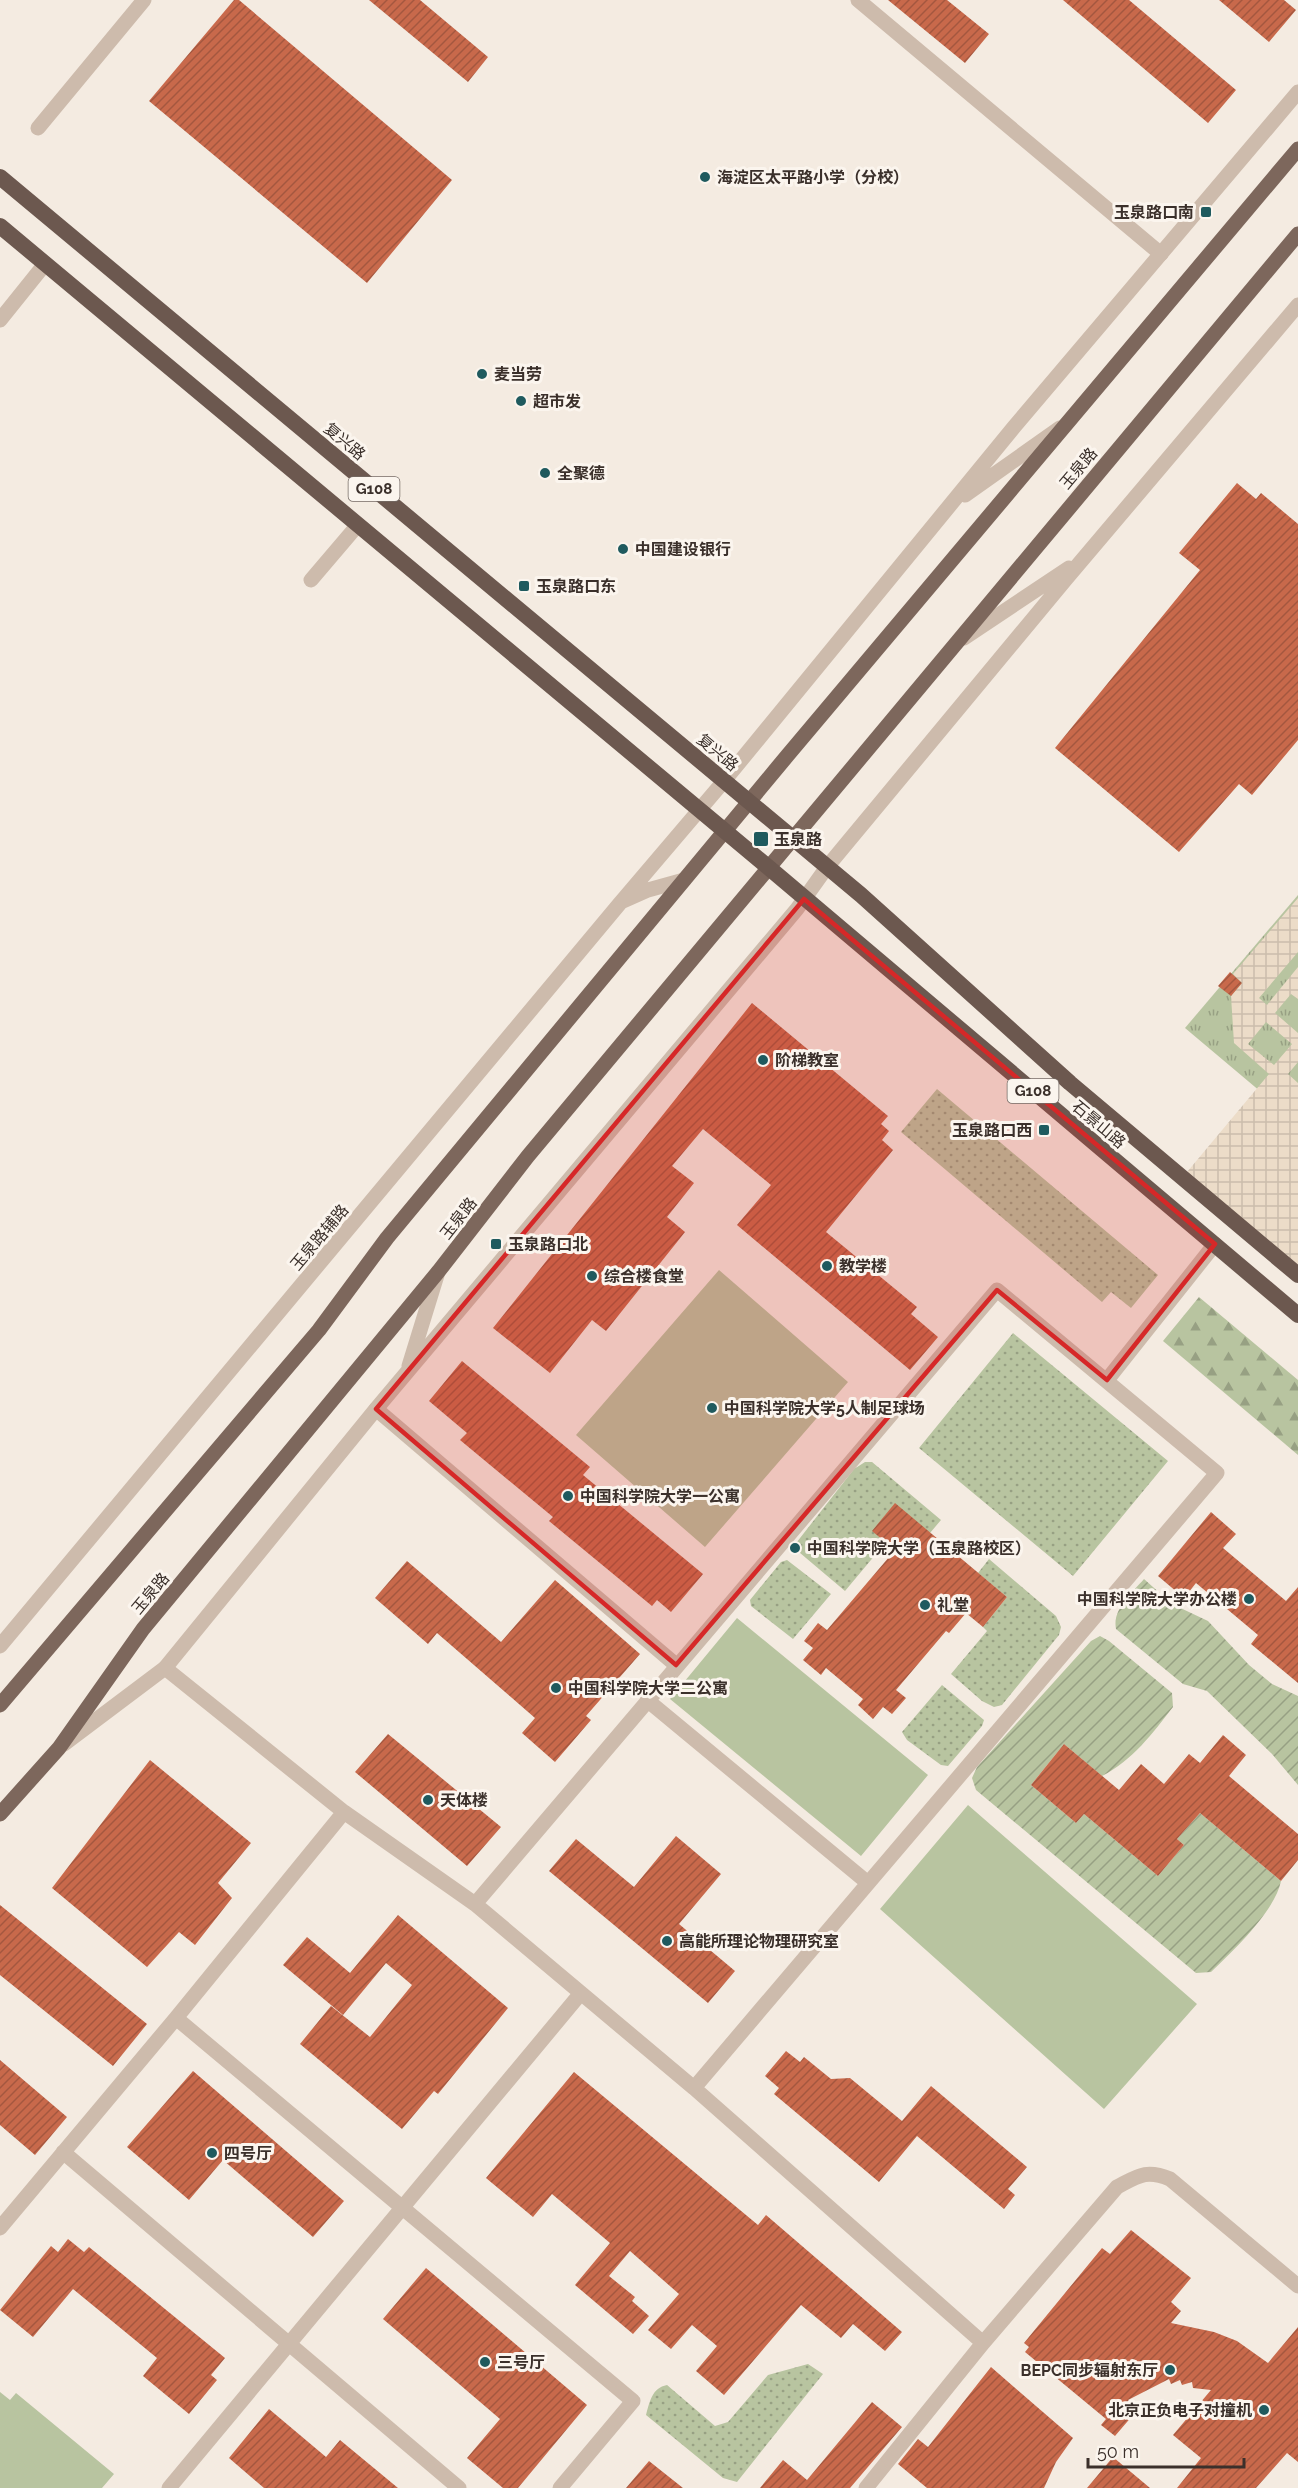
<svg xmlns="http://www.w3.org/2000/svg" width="1298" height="2488" viewBox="0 0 1298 2488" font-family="Raleway,'Noto Sans SC',sans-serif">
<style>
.grass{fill:url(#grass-dots)}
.forest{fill:url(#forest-firs)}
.park{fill:url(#park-tufts)}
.garden{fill:url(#garden-furrows)}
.pitch{fill:#b8c4a0}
.plaza{fill:url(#plaza-grid);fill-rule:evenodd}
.building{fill:url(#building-hatch)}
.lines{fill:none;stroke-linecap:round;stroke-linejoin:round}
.minor{stroke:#cdbbac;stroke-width:15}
.tertiary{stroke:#cdbbac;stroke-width:15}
.primary{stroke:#7d675c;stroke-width:15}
.trunk{stroke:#6c584f;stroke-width:16}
.marked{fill:#d62828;fill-opacity:0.2;stroke:#d62828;stroke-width:4.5;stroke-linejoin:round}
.poi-dot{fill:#1f5a5e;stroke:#fbf5ee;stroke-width:2}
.labels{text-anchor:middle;stroke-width:6;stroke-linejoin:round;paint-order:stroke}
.shield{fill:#fbf5ee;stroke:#756b66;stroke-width:1.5}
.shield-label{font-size:15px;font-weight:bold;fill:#3b302b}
.poi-label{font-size:16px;font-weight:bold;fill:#3b302b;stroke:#fbf5ee;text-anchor:start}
.street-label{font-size:16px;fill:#3b302b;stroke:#fbf5ee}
</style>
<defs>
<pattern id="grass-dots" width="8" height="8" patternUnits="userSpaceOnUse" patternTransform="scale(1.5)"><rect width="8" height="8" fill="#b8c4a0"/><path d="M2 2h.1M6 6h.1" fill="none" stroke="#97a083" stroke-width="1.8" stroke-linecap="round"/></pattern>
<pattern id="forest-firs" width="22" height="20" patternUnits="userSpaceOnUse" patternTransform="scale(1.5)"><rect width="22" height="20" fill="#b8c4a0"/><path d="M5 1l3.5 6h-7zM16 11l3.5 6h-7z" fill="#97a083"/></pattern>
<pattern id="park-tufts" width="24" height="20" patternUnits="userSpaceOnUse" patternTransform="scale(1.5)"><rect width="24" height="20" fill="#b8c4a0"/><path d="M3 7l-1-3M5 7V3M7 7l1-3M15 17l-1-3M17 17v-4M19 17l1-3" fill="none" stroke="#97a083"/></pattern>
<pattern id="garden-furrows" width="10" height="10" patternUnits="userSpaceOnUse" patternTransform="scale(1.5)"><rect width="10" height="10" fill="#b8c4a0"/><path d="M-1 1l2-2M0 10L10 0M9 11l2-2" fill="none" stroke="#97a083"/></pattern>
<pattern id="plaza-grid" width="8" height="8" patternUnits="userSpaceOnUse" patternTransform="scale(1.5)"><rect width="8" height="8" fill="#ecdcc8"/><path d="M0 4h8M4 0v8" fill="none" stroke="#cbbdac"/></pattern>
<pattern id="building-hatch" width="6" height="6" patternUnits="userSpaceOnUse" patternTransform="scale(1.5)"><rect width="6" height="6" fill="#c8694b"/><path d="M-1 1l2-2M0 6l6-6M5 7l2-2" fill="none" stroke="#a4573f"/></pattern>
</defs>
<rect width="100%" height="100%" fill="#f4ebe1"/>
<path class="grass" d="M937 1089 1158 1275 1131 1308 1111 1292 1102 1302 901 1132Z
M1013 1333 1168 1461 1073 1576 919 1448Z
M865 1462H872L941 1520 930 1533 886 1542 845 1591 793 1547 854 1469Z
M989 1559 1056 1616 1061 1627 1059 1635 1002 1705 994 1707 982 1701 951 1674 987 1631 983 1627 1007 1597 978 1573Z
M787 1560 831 1594 793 1639 751 1606 750 1600 781 1562Z
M942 1685 984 1720 982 1726 948 1766 941 1765 907 1740 902 1732Z
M808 2364 823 2374 737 2482 723 2478 646 2415C650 2401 652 2388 667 2385L715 2426 728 2422 768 2375Z"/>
<path class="forest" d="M1199 1297 1298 1380V1455L1163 1341Z"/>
<path class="park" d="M1298 895V1123L1185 1028Z"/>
<path class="garden" d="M1144 1579 1172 1604 1208 1621 1249 1665 1272 1684 1298 1696V1785L1272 1754 1207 1691 1183 1684 1116 1629C1112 1609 1132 1593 1144 1579Z
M1100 1636 1109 1641 1172 1693 1173 1707C1152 1734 1133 1760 1102 1776L1064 1744 1031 1785 1076 1823 1084 1814 1158 1876 1184 1845 1177 1839 1200 1813 1281 1881C1275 1911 1234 1950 1211 1972L1196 1973 976 1790 972 1778 977 1767 1091 1641Z"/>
<path class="pitch" d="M719 1270 848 1382 705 1547 576 1435Z
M737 1618 928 1775 861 1856 670 1699Z
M968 1805 1197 2004 1104 2109 880 1909Z
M0 2392 10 2400 16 2393 114 2474 102 2488H0Z"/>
<path class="plaza" d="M1298 898V952L1259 998 1267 1005 1298 967V999L1291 994 1275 1013 1298 1033V1062L1288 1074 1298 1083V1275L1182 1178 1269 1074 1234 1043 1231 996 1242 983 1233 974ZM1266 1022 1292 1044 1274 1065 1248 1044Z"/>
<path class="building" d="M234 0H239L452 180 367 283 149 101Z
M369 0H420L488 57 468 82Z
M888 0H947L989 34 965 63Z
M1063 0H1129L1236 90 1208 123Z
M1219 0H1284L1296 10 1269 42Z
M1237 483 1256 499 1261 493 1298 524V740L1252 795 1239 784 1179 852 1055 748 1200 570 1179 553Z
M1230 972 1242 983 1231 996 1218 986Z
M752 1003 888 1116 881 1124 889 1131 882 1140 893 1150 826 1232 917 1307 911 1314 938 1337 910 1370 737 1225 771 1185 703 1129 672 1166 694 1183 667 1217 685 1232 606 1331 592 1320 550 1373 493 1328Z
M462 1361 590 1467 583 1475 703 1574 671 1612 657 1600 652 1606 549 1521 553 1517 460 1440 467 1433 429 1401Z
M895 1503 1007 1597 983 1627 966 1613 949 1633 946 1631 896 1690 906 1698 892 1714 883 1707 873 1719 858 1705 863 1699 826 1668 821 1675 803 1660 813 1648 804 1641 818 1623 827 1630 895 1550 872 1531Z
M1211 1512 1236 1534 1223 1548 1286 1601 1298 1587V1683L1251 1644 1258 1635 1196 1583 1184 1598 1158 1576Z
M407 1561 501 1642 555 1580 640 1654 586 1716 591 1720 555 1762 522 1733 535 1718 437 1633 428 1644 375 1598Z
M388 1734 501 1827 467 1866 355 1772Z
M1223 1735 1246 1755 1229 1776 1298 1834V1860L1281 1881 1200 1813 1177 1839 1184 1845 1158 1876 1084 1814 1076 1823 1031 1785 1064 1744 1119 1790 1141 1764 1164 1784 1189 1754 1200 1763Z
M150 1760 251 1843 218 1883 232 1898 195 1945 179 1932 147 1967 52 1888Z
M676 1836 721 1874 679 1924 735 1971 708 2003 549 1871 576 1839 634 1887Z
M0 1905 147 2024 113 2066 0 1975Z
M398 1915 508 2008 438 2094 434 2091 402 2129 300 2044 331 2006 370 2037 412 1985 386 1963 343 2015 283 1965 307 1937 350 1973Z
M786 2051 800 2062 804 2057 831 2079 850 2078 902 2121 931 2086 1027 2167 1008 2189 1015 2195 1004 2209 917 2136 879 2182 774 2094 779 2088 765 2076Z
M0 2060 67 2117 35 2155 0 2125Z
M193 2071 344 2201 313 2237 223 2160 189 2200 127 2147Z
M574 2072 758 2225 766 2215 902 2332 885 2351 853 2324 841 2338 801 2305 724 2395 696 2371 717 2346 692 2325 671 2349 648 2330 679 2294 630 2251 609 2276 635 2297 632 2301 649 2316 633 2334 575 2285 610 2243 552 2194 533 2217 486 2178Z
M1131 2230 1191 2278 1171 2302 1181 2311 1171 2323 1214 2332 1237 2341 1268 2363 1298 2327V2462L1287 2453 1256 2488H1177L1201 2458 1173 2435 1211 2390 1193 2388 1192 2382 1182 2385 1180 2380 1171 2384 1169 2379 1128 2400 1139 2408 1115 2436 1101 2425 1106 2419 1025 2352 1029 2347 1024 2343 1102 2248 1110 2254Z
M68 2239 84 2252 89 2247 225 2358 211 2375 217 2380 189 2414 143 2376 157 2358 73 2289 33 2337 0 2310 51 2246 58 2252Z
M426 2268 587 2405 518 2488H503L467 2458 500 2419 383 2319Z
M991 2367 1073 2438 1056 2462 1044 2488H927L898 2464 918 2439 928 2447Z
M872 2402 902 2427 850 2488H760L783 2460 807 2480Z
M269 2409 326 2457 340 2440 398 2488H264L229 2458Z
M1113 2457 1150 2488H1087Z
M649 2461 683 2488H626Z"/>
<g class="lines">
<path class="minor" d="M858 0 1161 254
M38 128 144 0
M1107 1380 1215 1244
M376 1409 676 1665
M165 1668 344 1812 475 1904 694 2088 983 2343
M647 1700 868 1883
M475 1904 997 1290 1217 1473 694 2088
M176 2018 633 2401 560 2488
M63 2152 459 2488
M0 2228 176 2018 344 1812
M169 2488 581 1993
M866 2488 983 2343 1117 2187C1138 2176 1146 2169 1170 2179L1298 2286"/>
<path class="tertiary" d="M0 320 45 264
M965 495 1060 428
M311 580 357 526
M964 638 1069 568
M621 902 724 781 1014 427 1298 92
M409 1366 438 1272
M0 1646 621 902 648 890 684 880
M64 1744 165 1668 376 1409 797 909 827 867 1066 579 1298 305"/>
<path class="primary" d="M0 1705 319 1330 387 1238 787 756 1298 149
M0 1814 59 1748 143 1629 438 1272 528 1156 1298 234"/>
<path class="trunk" d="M0 177 861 895 1070 1083 1298 1275
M0 226 768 867 1298 1315"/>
</g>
<path class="marked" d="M804 899 1215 1244 1107 1380 997 1290 676 1665 376 1409Z"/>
<g class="poi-dot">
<circle cx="705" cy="177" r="6"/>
<rect x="1200" y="206" width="12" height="12" rx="3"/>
<circle cx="482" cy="374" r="6"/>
<circle cx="521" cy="401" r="6"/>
<circle cx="545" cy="473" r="6"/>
<circle cx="623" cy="549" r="6"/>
<rect x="518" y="580" width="12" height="12" rx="3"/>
<rect x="753" y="831" width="16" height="16" rx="3"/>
<circle cx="763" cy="1060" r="6"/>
<rect x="1038" y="1124" width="12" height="12" rx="3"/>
<rect x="490" y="1238" width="12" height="12" rx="3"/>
<circle cx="827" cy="1266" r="6"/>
<circle cx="592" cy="1276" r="6"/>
<circle cx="712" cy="1408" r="6"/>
<circle cx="568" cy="1496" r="6"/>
<circle cx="795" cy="1548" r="6"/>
<circle cx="1249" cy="1599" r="6"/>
<circle cx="925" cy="1605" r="6"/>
<circle cx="556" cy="1688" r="6"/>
<circle cx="428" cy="1800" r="6"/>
<circle cx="667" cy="1941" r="6"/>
<circle cx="212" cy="2153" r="6"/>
<circle cx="485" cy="2362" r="6"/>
<circle cx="1170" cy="2370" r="6"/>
<circle cx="1264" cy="2410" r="6"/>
</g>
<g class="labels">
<g class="shield">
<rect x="348.5" y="477" width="51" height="24" rx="4.5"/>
<rect x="1007.5" y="1079" width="51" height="24" rx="4.5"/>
</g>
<g class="shield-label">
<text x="374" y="494">G108</text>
<text x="1033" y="1096">G108</text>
</g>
<g class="poi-label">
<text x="717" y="183">海淀区太平路小学（分校）</text>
<text x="1194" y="218" text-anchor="end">玉泉路口南</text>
<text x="494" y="380">麦当劳</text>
<text x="533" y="407">超市发</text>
<text x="557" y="479">全聚德</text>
<text x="635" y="555">中国建设银行</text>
<text x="536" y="592">玉泉路口东</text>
<text x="774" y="845">玉泉路</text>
<text x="775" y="1066">阶梯教室</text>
<text x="1032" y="1136" text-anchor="end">玉泉路口西</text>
<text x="508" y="1250">玉泉路口北</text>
<text x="839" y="1272">教学楼</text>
<text x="604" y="1282">综合楼食堂</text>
<text x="724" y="1414">中国科学院大学5人制足球场</text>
<text x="580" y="1502">中国科学院大学一公寓</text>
<text x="807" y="1554">中国科学院大学（玉泉路校区）</text>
<text x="1237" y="1605" text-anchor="end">中国科学院大学办公楼</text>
<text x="937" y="1611">礼堂</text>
<text x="568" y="1694">中国科学院大学二公寓</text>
<text x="440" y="1806">天体楼</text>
<text x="679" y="1947">高能所理论物理研究室</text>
<text x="224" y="2159">四号厅</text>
<text x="497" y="2368">三号厅</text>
<text x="1158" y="2376" text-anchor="end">BEPC同步辐射东厅</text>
<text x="1252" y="2416" text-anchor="end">北京正负电子对撞机</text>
</g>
<g class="street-label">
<text transform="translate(345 441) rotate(40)" y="6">复兴路</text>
<text transform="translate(1078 468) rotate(-50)" y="6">玉泉路</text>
<text transform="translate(718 752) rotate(40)" y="6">复兴路</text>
<text transform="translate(1099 1124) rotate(40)" y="6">石景山路</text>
<text transform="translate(458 1218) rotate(-52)" y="6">玉泉路</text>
<text transform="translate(319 1237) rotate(-50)" y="6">玉泉路辅路</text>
<text transform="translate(150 1593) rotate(-50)" y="6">玉泉路</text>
</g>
</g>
<path d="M1088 2458v9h156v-9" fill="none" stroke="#3b302b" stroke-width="3"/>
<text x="1097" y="2458" font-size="18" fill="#3b302b" stroke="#fbf5ee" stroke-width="4.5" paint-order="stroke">50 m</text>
</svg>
